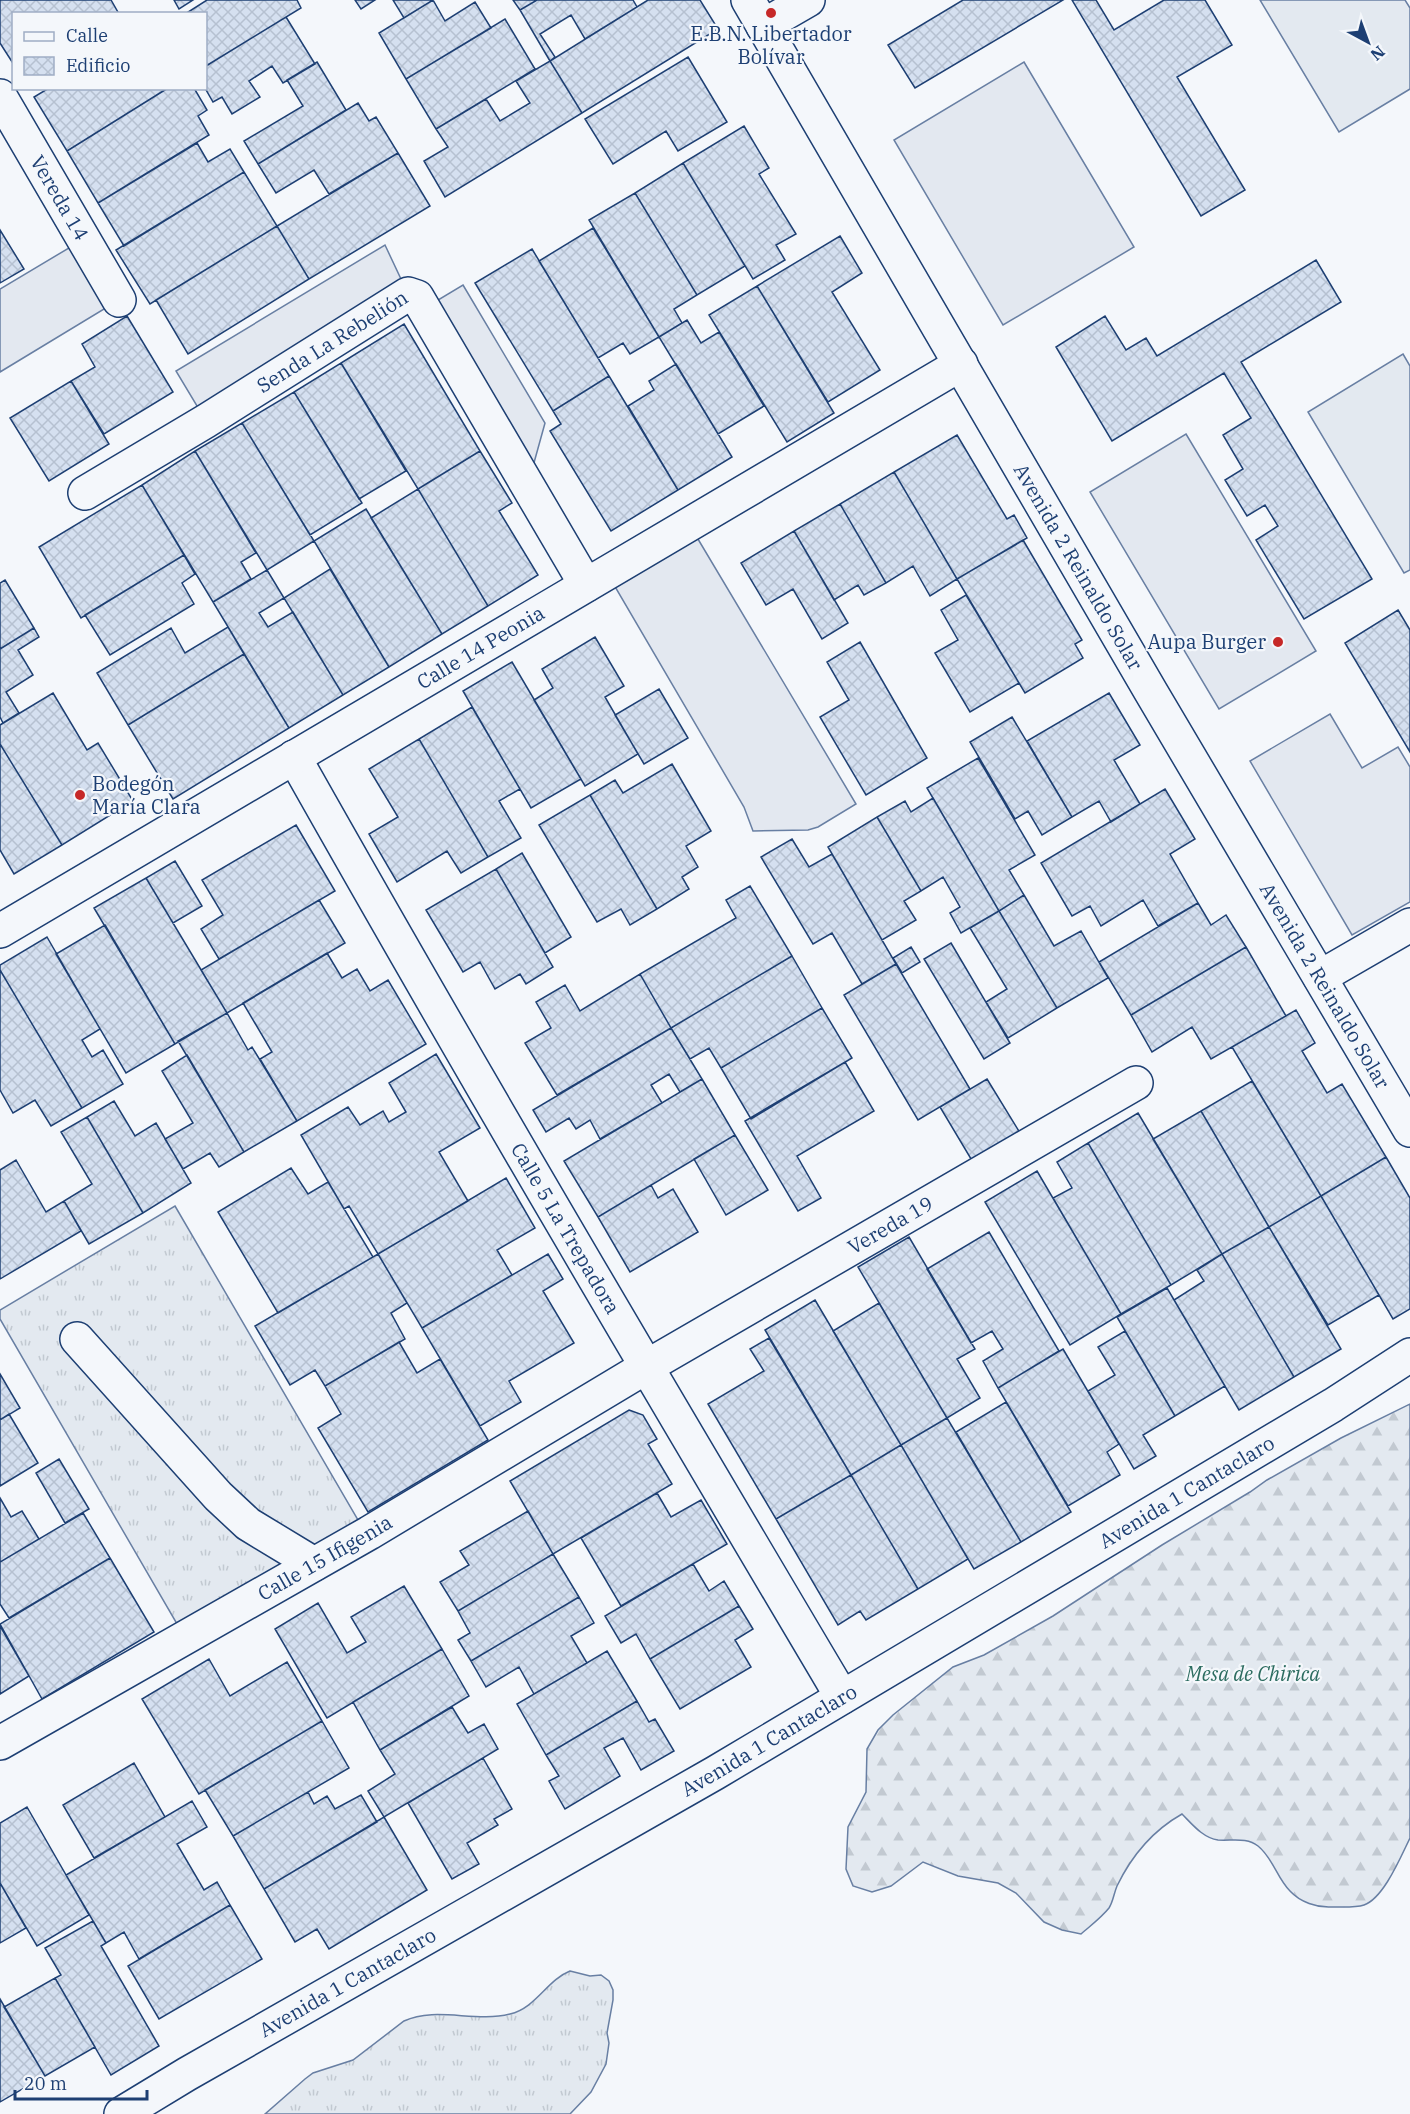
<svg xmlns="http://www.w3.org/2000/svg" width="1410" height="2114" viewBox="0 0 1410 2114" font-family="'IBM Plex Serif',serif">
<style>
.grass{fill:url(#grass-tufts);stroke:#687fa3;stroke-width:1.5}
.forest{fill:url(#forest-firs);stroke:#687fa3;stroke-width:1.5}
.garden{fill:#e3e9f0;stroke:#687fa3;stroke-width:1.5}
.parking{fill:#e3e8f0;stroke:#687fa3;stroke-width:1.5}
.building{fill:url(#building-cross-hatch);stroke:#1d3f73;stroke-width:1.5}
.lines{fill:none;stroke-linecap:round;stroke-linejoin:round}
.street-casing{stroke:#1d3f73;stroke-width:36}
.street{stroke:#f4f7fb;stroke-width:33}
.poi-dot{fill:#c62828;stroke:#f4f7fb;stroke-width:2}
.labels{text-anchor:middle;stroke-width:4.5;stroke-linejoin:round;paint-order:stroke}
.poi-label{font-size:20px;fill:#1d3f73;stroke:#f4f7fb}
.street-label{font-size:20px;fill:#1d3f73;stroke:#f4f7fb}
.park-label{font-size:20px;font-style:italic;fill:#2c6c60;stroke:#f4f7fb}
</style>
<defs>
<pattern id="grass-tufts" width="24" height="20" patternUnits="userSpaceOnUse" patternTransform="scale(1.5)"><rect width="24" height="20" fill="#e3e9f0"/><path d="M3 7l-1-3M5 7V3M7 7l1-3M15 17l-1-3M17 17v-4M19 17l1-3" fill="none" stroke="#c2c9d1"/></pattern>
<pattern id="forest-firs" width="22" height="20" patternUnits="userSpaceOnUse" patternTransform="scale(1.5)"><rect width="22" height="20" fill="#e3e9f0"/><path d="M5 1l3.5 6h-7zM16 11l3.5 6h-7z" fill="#c2c9d1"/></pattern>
<pattern id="building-cross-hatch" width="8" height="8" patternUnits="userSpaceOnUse" patternTransform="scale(1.5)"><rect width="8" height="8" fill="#d5e0f0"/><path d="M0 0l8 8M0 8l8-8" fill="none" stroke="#b6c1d1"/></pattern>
</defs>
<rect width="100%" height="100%" fill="#f4f7fb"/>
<path class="grass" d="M175 1206 365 1532 184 1636 0 1319V1310Z
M570 1971 590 1976 601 1975 609 1981 613 1990V2000L607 2033 609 2043 606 2064 591 2092 570 2114H265L305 2079 313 2073 353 2060 404 2021C436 2006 475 2023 510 2014 536 2008 547 1980 570 1971Z"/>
<path class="forest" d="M1410 1404V1838C1401 1856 1384 1898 1364 1905 1355 1908 1341 1907 1332 1907 1317 1908 1300 1902 1290 1891 1277 1878 1273 1858 1258 1846 1247 1837 1232 1841 1218 1840 1203 1838 1192 1824 1182 1814 1152 1831 1132 1855 1117 1886 1114 1893 1113 1902 1109 1908 1101 1918 1090 1926 1081 1934L1062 1930 1044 1922 1016 1893 998 1883 958 1876 923 1862 891 1886 872 1892 853 1886 846 1869 848 1827 866 1792 867 1749 878 1730 893 1715 953 1667 984 1655 1053 1616 1162 1545 1250 1492 1267 1480 1341 1438Z"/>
<path class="garden" d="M1260 0H1405L1410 8V89L1339 132Z
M1403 354 1410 366V570L1404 573 1308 412Z"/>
<path class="parking" d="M1024 62 1134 247 1003 325 894 140Z
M84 239 119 300 0 372V289Z
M385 245 408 294 206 421 176 371Z
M463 285 545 423 527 488 423 309Z
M1186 434 1316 651 1219 709 1090 492Z
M689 524 856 804 818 827 808 830 753 831 744 807 607 573Z
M1330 714 1362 768 1398 747 1410 767V902L1352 935 1250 761Z"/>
<path class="building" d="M0 0H111L119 14H14V65L0 43Z
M174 0H193L179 9Z
M207 0H297L301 8 206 66V14H185Z
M355 0H375L361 9Z
M393 0H433L404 18Z
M433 0 445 21 475 2 491 28 406 79 379 33Z
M513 0H537L520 10Z
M537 0H633L637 7 585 39 571 15 540 34 555 57 550 61 520 10Z
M648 0H700L718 29 582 113 550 61Z
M963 0H1063L915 88 888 45Z
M1072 0H1096L1114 30 1164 0H1205L1232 45 1177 77 1245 190 1201 216Z
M286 17 315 64 283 83 272 66 249 81 260 97 232 114 222 97 213 102 205 88 206 66Z
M505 19 535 69 436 129 406 79Z
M688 57 727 122 678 151 666 131 613 164 585 119Z
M550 61 582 113 445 197 424 161 448 147 436 129 486 99 500 121 530 103 516 81Z
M317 62 346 110 258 164 244 141 303 106 287 80Z
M49 88H168L67 151 34 97Z
M168 88H194L207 110 198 116 209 135 98 203 67 151Z
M358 103 369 121 376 117 398 153 329 194 314 170 276 193 258 164Z
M744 126 769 168 759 174 796 234 776 245 785 260 753 279 683 163Z
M197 143 208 162 230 149 244 172 124 246 98 203Z
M398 153 430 206 309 279 277 226Z
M683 163 745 266 697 295 635 193Z
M244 172 277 226 150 304 116 250Z
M635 193 697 295 674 309 682 323 659 337 589 220Z
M277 226 309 279 188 354 156 300Z
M593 228 659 337 630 354 623 343 598 358 539 261Z
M0 230 24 269 0 283Z
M840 236 862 273 832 292 880 370 828 402 757 286Z
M532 249 609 376 553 411 475 283Z
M1316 260 1341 302 1241 362 1372 579 1304 619 1256 540 1278 526 1265 505 1247 516 1225 480 1243 469 1223 435 1251 418 1224 373 1112 441 1056 347 1105 316 1126 350 1146 338 1157 356Z
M757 286 834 413 787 442 709 315Z
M127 316 173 392 104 434 71 381 95 367 82 344Z
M687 320 701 343 719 332 764 406 718 434 659 337Z
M404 324 480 451 418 489 341 363Z
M341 363 406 471 359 499 294 392Z
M676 364 732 457 678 490 628 406 654 390 649 381Z
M609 376 678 490 611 531 550 431 561 424 553 411Z
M71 381 109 444 49 481 10 418Z
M294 392 362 503 310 535 242 423Z
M242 423 314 541 267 570 195 451Z
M957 435 1007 519 1014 515 1027 538 957 579 894 472Z
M195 451 256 553 241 562 251 579 213 602 142 485Z
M480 451 512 503 499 511 538 575 488 606 418 489Z
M894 472 957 579 930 596 913 566 886 583 840 504Z
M142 485 184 555 81 618 39 547Z
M418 489 488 606 442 634 371 518Z
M840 504 886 583 864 595 858 585 834 600 794 531Z
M366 509 442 634 389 667 314 541Z
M794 531 848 623 822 639 793 589 766 605 741 563Z
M1023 540 1082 640 1075 644 1083 658 1025 693 957 579Z
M184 555 195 574 182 583 194 604 110 655 85 615Z
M330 569 389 667 343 695 284 598Z
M267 570 284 598 259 613 268 627 293 612 343 695 289 728 213 602Z
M5 580 34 628 0 649V583Z
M966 595 1019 683 970 712 935 653 958 640 941 610Z
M1398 610 1410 630V752L1345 643Z
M228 627 244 654 128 725 97 673 171 628 185 653Z
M34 628 39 637 18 650 33 675 6 692 19 713 3 723 0 717V649Z
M595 637 624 686 605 697 638 754 585 786 534 700 553 688 542 669Z
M860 642 927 758 866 795 820 717 849 700 827 662Z
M244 654 289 728 173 799 128 725Z
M512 662 581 779 531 808 463 691Z
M659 689 688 738 644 764 615 715Z
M53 693 87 750 98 743 133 801 62 845 0 744V725Z
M1109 693 1140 745 1114 760 1140 804 1111 822 1099 801 1072 817 1027 741Z
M472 707 520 789 499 801 521 838 488 857 419 739Z
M1012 717 1072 817 1042 835 1028 811 1015 819 970 742Z
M419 739 488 857 461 873 447 851 397 882 369 834 398 817 369 769Z
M0 744 62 845 14 874 0 850Z
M978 758 1035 855 1009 870 1024 895 999 911 927 788Z
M672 764 711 831 686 846 698 867 682 877 689 889 657 909 590 795 615 780 623 793Z
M1165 789 1195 839 1170 854 1198 903 1158 926 1143 900 1101 926 1090 906 1072 916 1041 863Z
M590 795 657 909 630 925 621 909 597 922 539 825Z
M933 798 999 911 961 933 950 913 960 907 943 877 921 891 877 817 905 801 911 812Z
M877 817 921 891 904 901 916 920 882 940 828 847Z
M296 825 335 891 219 959 201 929 223 915 202 880Z
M792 839 809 867 832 854 896 964 862 984 832 933 813 944 761 857Z
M522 853 571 937 545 953 496 869Z
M175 861 202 906 173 923 146 878Z
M496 869 553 967 526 984 520 974 495 989 480 962 463 972 426 910Z
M146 878 227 1013 175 1044 94 908Z
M750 886 792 956 671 1028 640 974 736 918 726 900Z
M1024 895 1054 946 1081 931 1108 978 1057 1008 999 911Z
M319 900 345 943 227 1013 201 970Z
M1198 903 1211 925 1226 915 1246 947 1131 1015 1099 962Z
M999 911 1057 1008 1008 1038 986 1002 1007 989 970 928Z
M105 925 175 1044 126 1073 56 954Z
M47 937 100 1029 82 1040 92 1057 103 1050 123 1084 82 1108 0 970V965Z
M951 943 1010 1043 984 1059 924 959Z
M911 947 920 962 902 973 893 958Z
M1246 947 1286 1016 1211 1059 1192 1027 1152 1052 1131 1015Z
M327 953 342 978 357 969 370 991 388 980 426 1044 297 1121 260 1059 272 1052 243 1003Z
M792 956 822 1008 721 1068 709 1048 690 1059 671 1028Z
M896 964 970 1089 918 1120 844 995Z
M0 970 82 1108 51 1126 35 1100 13 1113 0 1090Z
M640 974 671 1028 557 1095 525 1043 551 1028 536 1002 565 985 580 1011Z
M822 1008 852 1058 751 1119 721 1068Z
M1296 1010 1315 1043 1302 1051 1327 1093 1342 1084 1386 1157 1321 1196 1232 1047Z
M227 1013 248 1050 252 1047 297 1121 244 1152 178 1041Z
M671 1028 702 1079 680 1092 669 1074 651 1085 662 1103 600 1139 590 1120 576 1129 569 1118 546 1132 533 1110Z
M436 1054 480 1128 439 1152 468 1201 378 1254 349 1206 344 1209 301 1135 348 1107 360 1125 383 1111 389 1122 406 1112 389 1083Z
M187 1055 244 1152 219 1167 210 1153 183 1169 165 1139 193 1123 162 1071Z
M845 1062 874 1111 797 1156 821 1198 798 1211 745 1121Z
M702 1079 735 1135 598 1217 564 1161Z
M987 1079 1025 1141 977 1169 940 1107Z
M1252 1081 1321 1196 1269 1227 1201 1111Z
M114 1101 135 1136 156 1123 191 1183 143 1213 87 1117Z
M1201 1111 1269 1227 1222 1254 1153 1139Z
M1138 1113 1222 1254 1171 1285 1088 1143Z
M87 1117 143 1213 89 1244 64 1201 92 1184 61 1132Z
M735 1135 768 1190 726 1215 694 1159Z
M1088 1143 1171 1285 1121 1314 1053 1198 1072 1188 1057 1162Z
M1386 1157 1410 1198V1309L1393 1319 1321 1196Z
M16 1160 46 1212 64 1201 81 1231 0 1279V1170Z
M291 1168 308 1194 328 1182 373 1257 278 1313 218 1212Z
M1037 1171 1121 1314 1070 1345 985 1202Z
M506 1178 535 1228 497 1250 512 1275 422 1328 378 1254Z
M651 1185 658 1198 673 1189 698 1232 630 1272 598 1217Z
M1321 1196 1379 1295 1328 1325 1269 1227Z
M1269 1227 1341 1349 1294 1377 1222 1254Z
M989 1232 1059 1351 998 1388 983 1361 1003 1349 992 1331 971 1343 927 1269Z
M909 1237 975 1349 957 1359 980 1398 947 1418 858 1267Z
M378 1254 407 1303 391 1313 405 1339 325 1386 315 1370 290 1385 255 1326Z
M548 1254 563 1279 543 1291 574 1343 509 1381 521 1402 480 1426 422 1328Z
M1222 1254 1294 1377 1239 1410 1174 1300 1204 1281 1197 1270Z
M1167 1288 1225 1386 1175 1416 1117 1317Z
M815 1300 901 1445 851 1475 765 1330Z
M879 1303 947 1418 901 1445 833 1331Z
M1125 1331 1175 1416 1143 1435 1156 1456 1134 1469 1088 1391 1115 1375 1098 1347Z
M769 1338 851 1475 776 1519 708 1404 764 1371 750 1349Z
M399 1342 417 1373 440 1359 488 1440 368 1512 318 1428 341 1414 325 1386Z
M1063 1349 1119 1444 1107 1452 1120 1475 1068 1506 998 1388Z
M0 1374 20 1408 0 1420Z
M1006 1402 1071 1512 1021 1542 956 1432Z
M629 1410 643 1415 657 1439 648 1444 672 1484 553 1554 510 1481Z
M9 1414 38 1463 0 1486V1420Z
M947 1418 1021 1542 974 1569 901 1445Z
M901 1445 968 1559 918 1589 851 1475Z
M59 1459 89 1509 65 1523 36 1473Z
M851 1475 918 1589 866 1620 860 1611 838 1625 776 1519Z
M657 1493 671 1517 701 1500 727 1544 621 1606 581 1538Z
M0 1498 11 1517 22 1511 39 1539 0 1562Z
M528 1511 553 1554 458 1611 440 1582 469 1565 460 1551Z
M83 1513 110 1558 9 1618 0 1604V1562Z
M553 1554 579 1597 471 1661 458 1640 470 1633 458 1611Z
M110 1558 154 1632 42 1699 0 1624Z
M693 1564 709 1591 724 1581 739 1606 650 1659 636 1634 621 1643 605 1616Z
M404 1586 442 1649 327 1718 275 1629 318 1603 347 1653 366 1642 351 1617Z
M579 1597 594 1623 571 1636 587 1663 534 1694 519 1667 486 1687 471 1661Z
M739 1606 753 1629 735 1640 751 1667 680 1709 650 1659Z
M0 1626 29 1676 0 1694Z
M442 1649 469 1696 380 1750 353 1702Z
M607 1651 637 1701 546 1755 517 1704Z
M209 1659 230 1696 287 1662 322 1721 199 1794 142 1699Z
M637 1701 649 1722 655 1719 674 1751 641 1770 623 1738 604 1748 620 1776 565 1809 549 1781 559 1776 546 1755Z
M452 1707 468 1733 484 1724 498 1749 384 1817 368 1791 395 1774 380 1750Z
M322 1721 349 1768 233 1836 205 1790Z
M483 1758 512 1809 494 1819 498 1825 467 1843 479 1864 452 1879 408 1803Z
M134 1763 165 1817 94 1858 63 1805Z
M308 1792 314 1804 327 1796 335 1809 361 1795 377 1822 264 1889 233 1836Z
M192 1801 207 1827 177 1844 204 1890 217 1882 230 1905 139 1959 124 1932 106 1943 66 1875Z
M27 1807 89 1915 37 1946 0 1883V1823Z
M384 1817 427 1890 329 1949 317 1929 295 1942 264 1889Z
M0 1883 26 1928 0 1943Z
M230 1905 262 1959 159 2019 128 1966Z
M93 1921 106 1943 101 1946 159 2046 111 2075 55 1978 61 1975 45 1948Z
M55 1978 95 2047 45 2076 4 2007Z
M0 1999 45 2076 0 2102Z"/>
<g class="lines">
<defs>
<g id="street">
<path id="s1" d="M748 0 1151 692 1410 1130"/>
<path d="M763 26 808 0"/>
<path id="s2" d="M0 96 119 300"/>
<path id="s3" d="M85 493 206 421 408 294 417 297 586 585"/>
<path id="s4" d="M294 757C472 1073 657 1385 842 1697"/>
<path id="s5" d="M0 931 961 364"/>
<path d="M1320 977 1410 925"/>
<path d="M77 1339 218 1496 248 1524 314 1564"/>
<path id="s6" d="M0 1743 369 1533 646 1367 1136 1083"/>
<path id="s7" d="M121 2114 187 2074 715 1773 1333 1405 1410 1355"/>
</g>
</defs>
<use href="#street" class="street-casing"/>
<use href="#street" class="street"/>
</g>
<g class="poi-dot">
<circle cx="771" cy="13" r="6"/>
<circle cx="1278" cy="642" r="6"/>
<circle cx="80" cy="795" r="6"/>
</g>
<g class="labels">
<g class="poi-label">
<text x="771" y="41">E.B.N. Libertador<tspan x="771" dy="23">Bolívar</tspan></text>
<text x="1266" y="649" text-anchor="end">Aupa Burger</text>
<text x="92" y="791" text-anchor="start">Bodegón<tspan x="92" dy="23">María Clara</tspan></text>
</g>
<g class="street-label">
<text dy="7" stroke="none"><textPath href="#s2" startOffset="118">Vereda 14</textPath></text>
<text dy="7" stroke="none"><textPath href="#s3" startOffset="290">Senda La Rebelión</textPath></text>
<text dy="7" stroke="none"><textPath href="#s1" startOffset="656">Avenida 2 Reinaldo Solar</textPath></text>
<text dy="7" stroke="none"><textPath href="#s5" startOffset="558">Calle 14 Peonia</textPath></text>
<text dy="7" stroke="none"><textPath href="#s1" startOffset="1142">Avenida 2 Reinaldo Solar</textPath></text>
<text dy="7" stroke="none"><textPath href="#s6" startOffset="1030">Vereda 19</textPath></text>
<text dy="7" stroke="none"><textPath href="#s4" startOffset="544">Calle 5 La Trepadora</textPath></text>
<text dy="7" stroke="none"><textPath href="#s7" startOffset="1234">Avenida 1 Cantaclaro</textPath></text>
<text dy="7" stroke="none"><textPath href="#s6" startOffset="374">Calle 15 Ifigenia</textPath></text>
<text dy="7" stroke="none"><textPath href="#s7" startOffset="748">Avenida 1 Cantaclaro</textPath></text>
<text dy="7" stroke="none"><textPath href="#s7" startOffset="262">Avenida 1 Cantaclaro</textPath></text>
</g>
<g class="park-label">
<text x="1253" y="1681">Mesa de Chirica</text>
</g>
</g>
<rect x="12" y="12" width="195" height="78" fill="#f4f7fb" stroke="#9eadc5" stroke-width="1.5"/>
<rect x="24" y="32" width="30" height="9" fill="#f4f7fb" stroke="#9eadc5" stroke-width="1.5"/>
<text x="66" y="42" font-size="18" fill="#1d3f73">Calle</text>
<rect x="24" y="57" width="30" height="18" fill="url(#building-cross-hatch)" stroke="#9eadc5" stroke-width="1.5"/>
<text x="66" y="72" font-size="18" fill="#1d3f73">Edificio</text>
<g transform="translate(1368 42) rotate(139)" stroke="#f4f7fb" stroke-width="4.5" paint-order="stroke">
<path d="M0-4.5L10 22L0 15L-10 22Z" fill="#1d3f73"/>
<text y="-9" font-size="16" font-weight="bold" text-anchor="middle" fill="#1d3f73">N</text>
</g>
<path d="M15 2090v9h132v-9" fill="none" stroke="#1d3f73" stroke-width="3"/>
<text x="24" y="2090" font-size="18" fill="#1d3f73" stroke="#f4f7fb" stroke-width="4.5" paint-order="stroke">20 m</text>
</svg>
